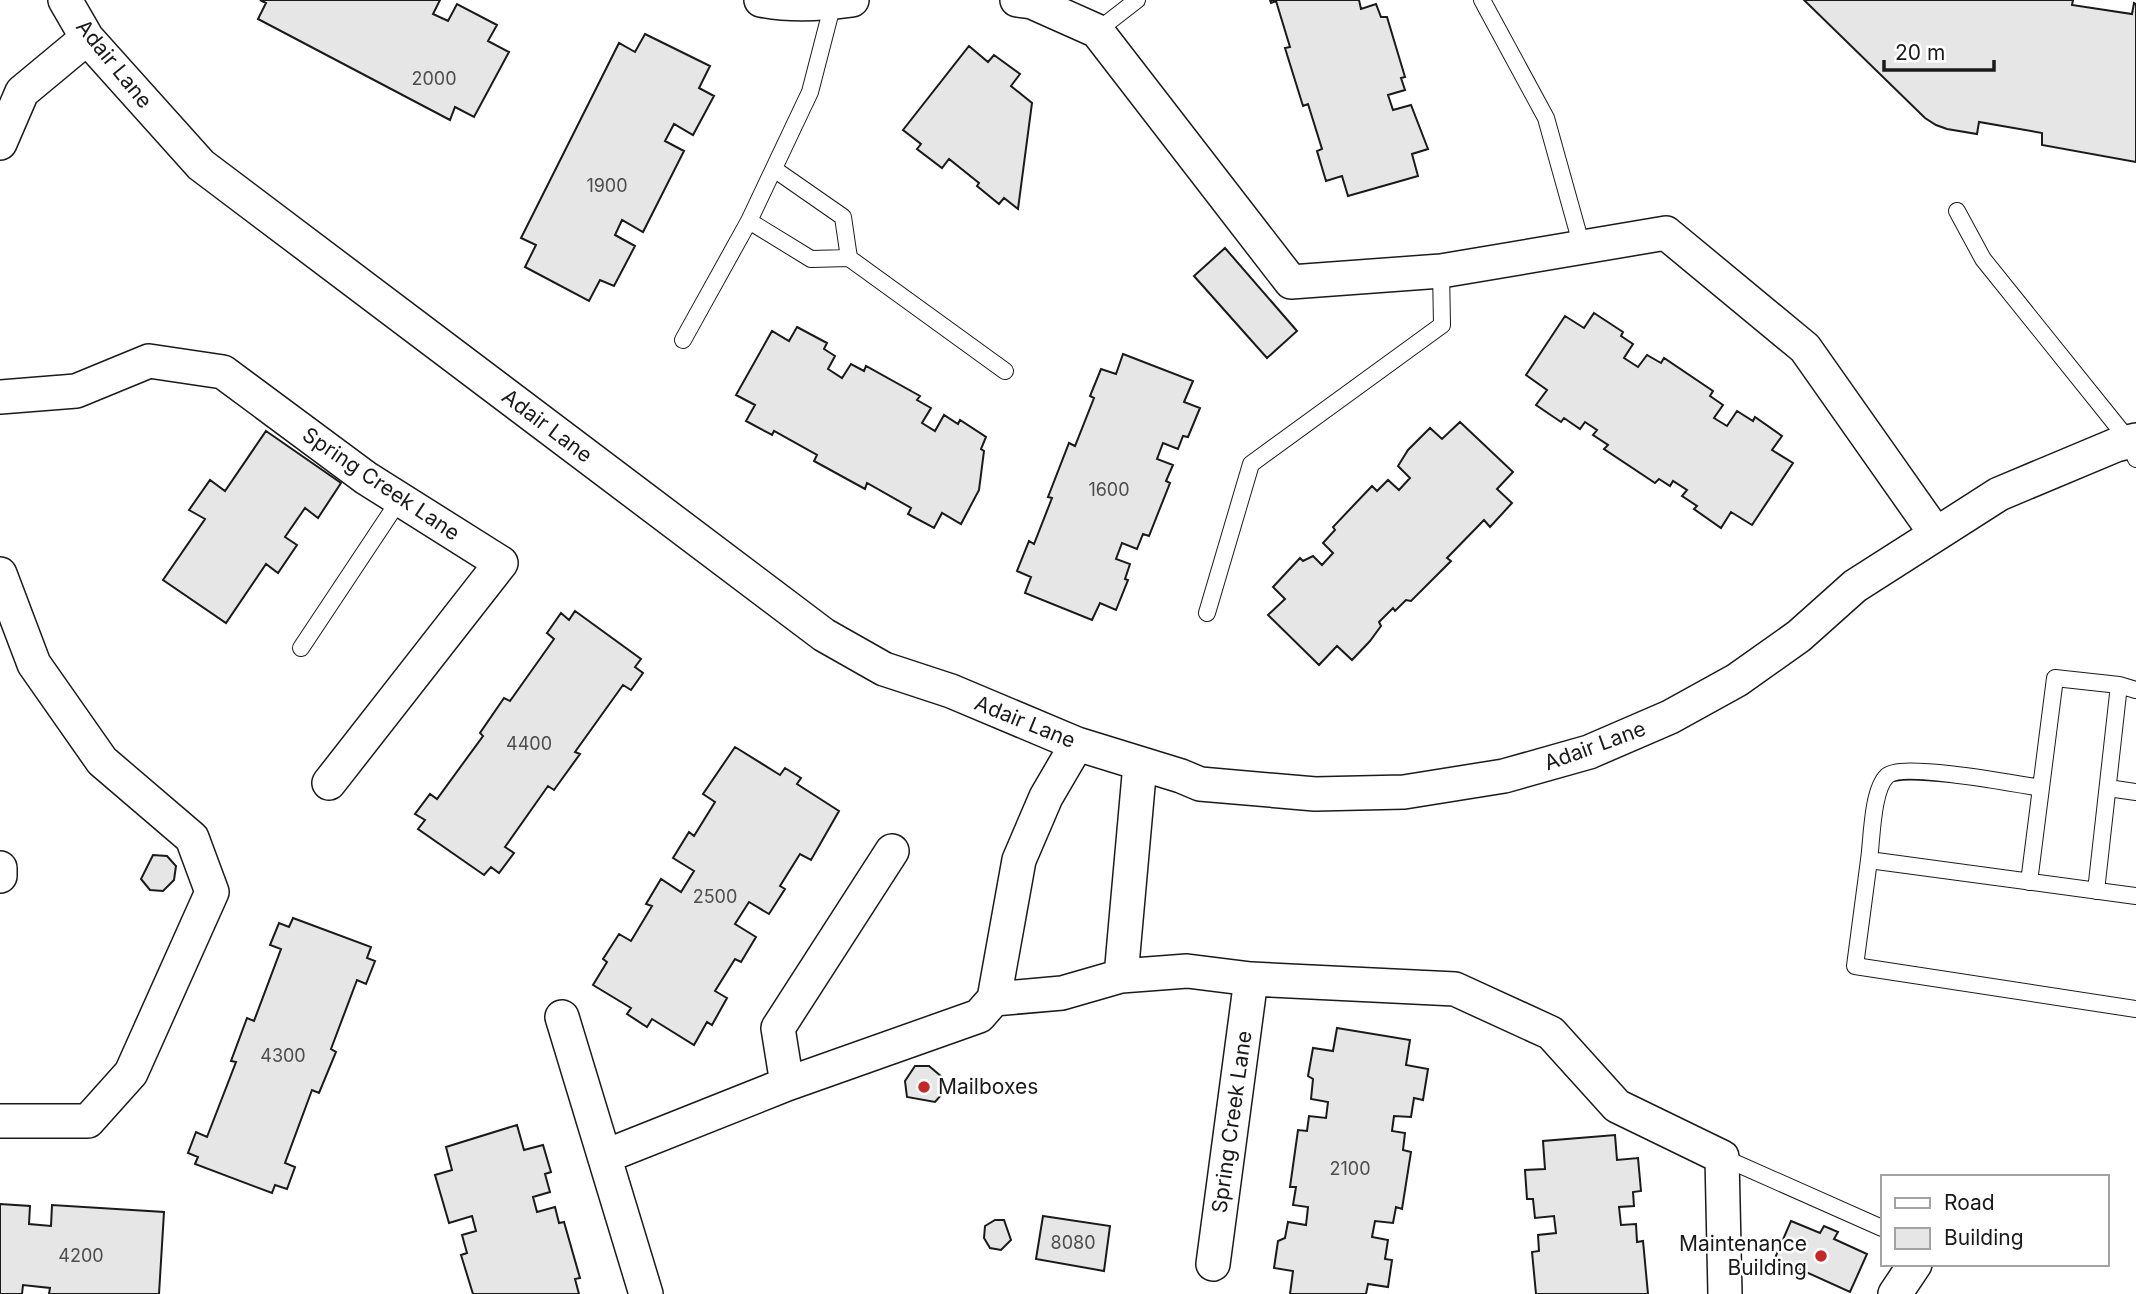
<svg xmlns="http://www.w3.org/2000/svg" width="2136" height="1294" font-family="Inter,sans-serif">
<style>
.building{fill:#e6e6e6;stroke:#1a1a1a;stroke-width:2}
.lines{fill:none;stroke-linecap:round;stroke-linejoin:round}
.service-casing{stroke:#1a1a1a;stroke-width:18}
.minor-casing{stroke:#1a1a1a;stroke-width:36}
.service{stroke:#fff;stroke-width:16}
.minor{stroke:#fff;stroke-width:33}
.poi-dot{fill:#c62828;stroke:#fff;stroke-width:2.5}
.labels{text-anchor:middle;stroke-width:5;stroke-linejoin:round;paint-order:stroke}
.number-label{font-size:18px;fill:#4d4d4d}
.street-label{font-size:21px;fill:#1a1a1a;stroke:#fff}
.poi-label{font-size:21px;fill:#1a1a1a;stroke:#fff;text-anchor:start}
</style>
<rect width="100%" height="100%" fill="#fff"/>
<path class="building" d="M 260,0 L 440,0 L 433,14 L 448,21 L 457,4 L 497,25 L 488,41 L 509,52 L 474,117 L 455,107 L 450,120 L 258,19 L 266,3 Z
M 1270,0 L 1359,0 L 1361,9 L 1376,4 L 1381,17 L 1387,17 L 1405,77 L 1401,78 L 1405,90 L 1388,95 L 1393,110 L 1411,105 L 1428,149 L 1412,154 L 1418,176 L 1348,196 L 1342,176 L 1326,181 L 1317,151 L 1322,149 L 1308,104 L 1303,106 L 1285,48 L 1290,47 L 1276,1 L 1271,3 Z
M 1804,0 L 2073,0 L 2072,5 L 2132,14 L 2134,3 L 2136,4 L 2136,162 L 2042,145 L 2042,133 L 1979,122 L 1977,134 L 1947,129 L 1936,125 L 1925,118 Z
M 645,34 L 710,66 L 699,88 L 714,96 L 693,135 L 674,124 L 665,141 L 684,151 L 643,232 L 622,220 L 615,235 L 635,246 L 614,286 L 600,280 L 589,301 L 525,267 L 536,245 L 521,238 L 619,43 L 635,52 Z
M 969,46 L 988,62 L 994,55 L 1020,74 L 1011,86 L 1032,103 L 1018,209 L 1004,198 L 999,204 L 977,186 L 979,183 L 949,159 L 942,168 L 917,149 L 921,144 L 903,130 Z
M 1225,248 L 1297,331 L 1267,358 L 1194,276 Z
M 1594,313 L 1623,332 L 1621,336 L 1633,344 L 1624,358 L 1638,367 L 1647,355 L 1661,363 L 1664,358 L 1713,391 L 1710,396 L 1723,405 L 1714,418 L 1727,426 L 1737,411 L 1753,421 L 1755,417 L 1782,436 L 1772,450 L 1793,463 L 1752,525 L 1731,512 L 1721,528 L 1694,509 L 1697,506 L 1682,496 L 1687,490 L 1673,481 L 1670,486 L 1659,479 L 1655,483 L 1604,449 L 1608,445 L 1593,435 L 1597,430 L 1585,422 L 1580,429 L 1564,418 L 1561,422 L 1536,405 L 1547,390 L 1526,375 L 1565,316 L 1584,328 Z
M 797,327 L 827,343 L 824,349 L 835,356 L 828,369 L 842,378 L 851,364 L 864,371 L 866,366 L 920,396 L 917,400 L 931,408 L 922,423 L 935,431 L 944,415 L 958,424 L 960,420 L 986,437 L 981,449 L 984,451 L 979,490 L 961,524 L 942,513 L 934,528 L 908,514 L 911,508 L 867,483 L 865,489 L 814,461 L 817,455 L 774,431 L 772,435 L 746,421 L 755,405 L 736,395 L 772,331 L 789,341 Z
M 1123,354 L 1193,381 L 1184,402 L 1200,408 L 1188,437 L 1183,436 L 1178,449 L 1163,443 L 1157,459 L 1173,465 L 1166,481 L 1170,483 L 1149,536 L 1143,534 L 1137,549 L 1122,543 L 1116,559 L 1130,564 L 1125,579 L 1128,580 L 1116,610 L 1100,603 L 1092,620 L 1025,593 L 1031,577 L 1017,571 L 1029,541 L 1034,544 L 1052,498 L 1048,497 L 1069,443 L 1075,446 L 1094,398 L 1090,396 L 1101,369 L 1116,374 Z
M 1460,422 L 1513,472 L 1497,489 L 1512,503 L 1490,527 L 1484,520 L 1447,558 L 1451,561 L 1411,601 L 1406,600 L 1395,611 L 1393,608 L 1379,622 L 1381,626 L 1370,641 L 1352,660 L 1337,646 L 1319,665 L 1268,615 L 1285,599 L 1273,587 L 1300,558 L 1303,561 L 1313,556 L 1322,565 L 1333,553 L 1323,543 L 1335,530 L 1333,527 L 1372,486 L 1377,491 L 1388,480 L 1399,490 L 1410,478 L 1398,466 L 1408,450 L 1430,428 L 1442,439 Z
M 266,431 L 341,483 L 318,518 L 305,508 L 285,537 L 297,545 L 278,573 L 266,564 L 226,623 L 163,580 L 205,519 L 189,510 L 210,480 L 225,491 Z
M 575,611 L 641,659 L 635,667 L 643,673 L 631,690 L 623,685 L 575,752 L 580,754 L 554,790 L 548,786 L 505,847 L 514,853 L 499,873 L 491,867 L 484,875 L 418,829 L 425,820 L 415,814 L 430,794 L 437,799 L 483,736 L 480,733 L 504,698 L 510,701 L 554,639 L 547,633 L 561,613 L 569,620 Z
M 735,747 L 780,775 L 785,768 L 801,778 L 797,784 L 839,811 L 811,860 L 800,854 L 780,886 L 785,889 L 769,914 L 749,902 L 735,924 L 756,937 L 741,962 L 735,959 L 715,991 L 727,998 L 712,1025 L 707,1022 L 694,1045 L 652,1019 L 647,1027 L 627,1014 L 631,1008 L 593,985 L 607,962 L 603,959 L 619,934 L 631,941 L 652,906 L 646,904 L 661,879 L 681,892 L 694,871 L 673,858 L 689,832 L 694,836 L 715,802 L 703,794 Z
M 153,855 L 167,856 L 176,866 L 174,880 L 163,891 L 150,890 L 141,879 Z
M 293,918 L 371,947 L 367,958 L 375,961 L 366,984 L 357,980 L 331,1049 L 336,1052 L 319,1093 L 312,1090 L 285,1163 L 295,1167 L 287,1189 L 275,1185 L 272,1193 L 195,1164 L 198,1157 L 188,1153 L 196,1132 L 207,1137 L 236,1062 L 231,1061 L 247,1018 L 254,1021 L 281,949 L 270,945 L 279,923 L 289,927 Z
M 1337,1028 L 1410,1040 L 1406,1065 L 1428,1069 L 1423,1100 L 1414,1098 L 1411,1117 L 1394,1116 L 1392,1131 L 1405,1133 L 1403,1150 L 1411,1152 L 1402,1209 L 1396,1207 L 1393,1223 L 1375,1221 L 1372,1237 L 1388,1240 L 1385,1259 L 1392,1260 L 1388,1287 L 1368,1284 L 1366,1294 L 1290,1294 L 1293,1271 L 1274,1268 L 1278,1241 L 1285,1238 L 1288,1222 L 1306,1225 L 1308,1207 L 1293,1205 L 1296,1187 L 1290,1187 L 1298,1130 L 1307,1131 L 1309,1116 L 1326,1118 L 1328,1102 L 1311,1099 L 1313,1079 L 1308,1076 L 1313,1048 L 1333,1051 Z
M 915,1066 L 929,1066 L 942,1077 L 943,1093 L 935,1102 L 907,1097 L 905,1081 Z
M 517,1125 L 524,1150 L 543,1145 L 551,1172 L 545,1174 L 550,1192 L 533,1197 L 537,1212 L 555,1207 L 559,1223 L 564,1222 L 580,1278 L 575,1279 L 579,1294 L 473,1294 L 461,1255 L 467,1253 L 462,1235 L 476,1231 L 472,1216 L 449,1223 L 435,1175 L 452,1170 L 446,1147 Z
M 1615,1135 L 1617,1160 L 1638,1158 L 1641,1191 L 1633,1192 L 1634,1206 L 1619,1207 L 1621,1225 L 1636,1224 L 1637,1242 L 1643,1241 L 1648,1294 L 1536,1294 L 1532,1252 L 1539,1251 L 1538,1235 L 1556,1233 L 1554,1216 L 1535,1218 L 1533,1199 L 1527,1199 L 1525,1170 L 1545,1169 L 1543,1141 Z
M 0,1204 L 30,1206 L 29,1224 L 51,1226 L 52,1205 L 164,1212 L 159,1294 L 49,1294 L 50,1288 L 23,1285 L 22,1294 L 0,1294 Z
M 1043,1216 L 1110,1226 L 1104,1271 L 1036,1259 Z
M 995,1220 L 1004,1220 L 1011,1240 L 1001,1250 L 990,1248 L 984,1238 L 985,1226 Z
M 1791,1221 L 1820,1233 L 1824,1226 L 1838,1232 L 1834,1239 L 1867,1254 L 1850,1292 L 1775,1258 Z"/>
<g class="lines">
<defs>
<path id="service" d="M 1482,0 L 1546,118 L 1582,247
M 833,3 L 810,92 L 749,221 L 811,259 L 849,258 L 1005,371
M 1097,31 L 1137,0
M 774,169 L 843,217 L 849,258
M 1957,211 L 1983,259 L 2130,442 L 2136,459
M 683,340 L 749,221
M 1207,613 L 1251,464 L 1442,325 L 1441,271
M 301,648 L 400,499
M 2108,788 L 2136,792
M 1869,860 C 1872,839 1872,790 1887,776 C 1901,762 2017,784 2041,788
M 2029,882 L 2055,678 L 2119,685
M 2096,891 L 2119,685 L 2136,690
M 2136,896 L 1869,860 L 1855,966 L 2136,1009
M 1722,1157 L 1882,1228"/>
<path id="minor" d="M 65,0 L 87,38 L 201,165 L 824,635 L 884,669 L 951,691 L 1077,744 L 1181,776 L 1200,784 L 1315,794 L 1404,792 L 1504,776 L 1589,752 L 1670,717 L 1737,680 L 1799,636 L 1855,586 L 1999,494 L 2116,445 L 2136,440
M 761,0 C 790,6 823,4 852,0
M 1017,0 L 1032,2 L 1097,31 L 1291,282 L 1441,271 L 1666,233 L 1805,348 L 1936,534
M 0,143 L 22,92 L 87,38
M 0,397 L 76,391 L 149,361 L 223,372 L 366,478 L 501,563 L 329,783
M 0,574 L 34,664 L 102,761 L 192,838 L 212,892 L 131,1073 L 88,1121 L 0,1121
M 0,868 L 0,876
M 1121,976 L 1140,764
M 994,999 L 1019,860 L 1046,797 L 1077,744
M 562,1017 L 646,1294
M 787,1084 L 778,1028 L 892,851
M 606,1156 L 787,1084 L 979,1016 L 994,999 L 1062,993 L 1121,976 L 1187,971 L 1251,979 L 1455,989 L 1551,1033 L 1617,1106 L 1722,1157 L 1725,1294
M 1213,1264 L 1251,979
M 1895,1294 L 1915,1264"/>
</defs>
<use href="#service" class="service-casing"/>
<use href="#minor" class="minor-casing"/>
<use href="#service" class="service"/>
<use href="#minor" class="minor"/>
</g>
<g class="poi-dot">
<circle cx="924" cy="1087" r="7"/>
<circle cx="1821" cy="1256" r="7"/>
</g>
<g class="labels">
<g class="number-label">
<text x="434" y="85">2000</text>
<text x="607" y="192">1900</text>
<text x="1109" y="496">1600</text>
<text x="529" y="750">4400</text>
<text x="715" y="903">2500</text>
<text x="283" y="1062">4300</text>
<text x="1350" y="1175">2100</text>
<text x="1073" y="1249">8080</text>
<text x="81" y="1262">4200</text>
</g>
<g class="street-label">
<text transform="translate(114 64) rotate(51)" y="7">Adair Lane</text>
<text transform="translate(547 426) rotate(37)" y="7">Adair Lane</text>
<text transform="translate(381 484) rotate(34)" y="7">Spring Creek Lane</text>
<text transform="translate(1025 722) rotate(22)" y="7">Adair Lane</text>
<text transform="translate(1595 746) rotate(-20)" y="7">Adair Lane</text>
<text transform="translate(1232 1122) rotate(-82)" y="7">Spring Creek Lane</text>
</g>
<g class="poi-label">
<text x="938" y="1094">Mailboxes</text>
<text x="1807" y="1251" text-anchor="end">Maintenance<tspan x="1807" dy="24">Building</tspan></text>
</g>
</g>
<rect x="1881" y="1175" width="228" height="91" fill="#ffffff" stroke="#a3a3a3" stroke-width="2"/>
<rect x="1895" y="1198" width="35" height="10" fill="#ffffff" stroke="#a3a3a3" stroke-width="2"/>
<text x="1944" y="1210" font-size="21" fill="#1a1a1a">Road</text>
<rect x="1895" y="1228" width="35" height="21" fill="#e6e6e6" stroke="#a3a3a3" stroke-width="2"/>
<text x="1944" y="1245" font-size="21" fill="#1a1a1a">Building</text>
<path d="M1884 60v10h110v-10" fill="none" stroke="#1a1a1a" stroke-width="3.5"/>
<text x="1895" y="60" font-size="21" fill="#1a1a1a" stroke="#ffffff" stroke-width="5" paint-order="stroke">20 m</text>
</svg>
